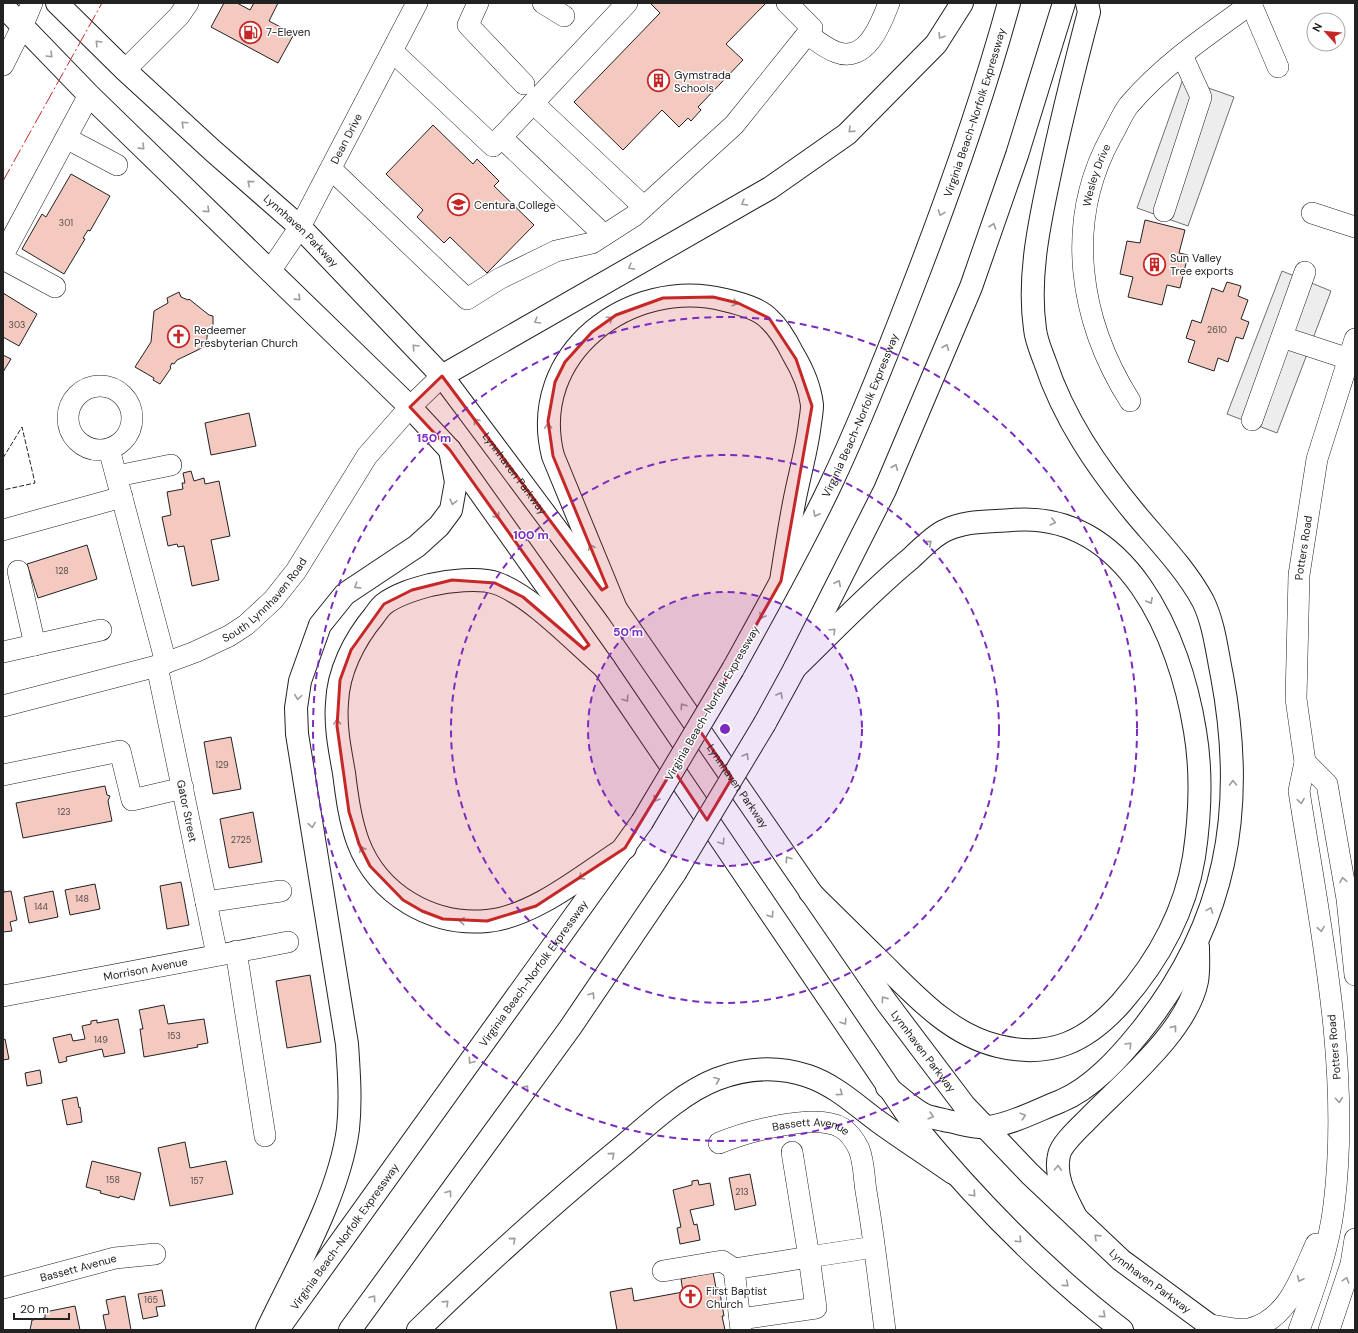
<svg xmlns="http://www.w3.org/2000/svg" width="1358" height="1333" font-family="'DM Sans',sans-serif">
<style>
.parking{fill:#ededed;stroke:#6f6f6f}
.building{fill:#f3c9c0;stroke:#222}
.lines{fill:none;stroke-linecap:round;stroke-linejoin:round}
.minor-casing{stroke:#222;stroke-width:22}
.major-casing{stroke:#222;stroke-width:24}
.highway-casing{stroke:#222;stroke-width:24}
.minor{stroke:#fff;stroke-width:21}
.major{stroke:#fff;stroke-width:22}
.highway{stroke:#fff;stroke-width:22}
.highway-bridge-casing{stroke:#222;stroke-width:24;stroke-linecap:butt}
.highway-bridge{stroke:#fff;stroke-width:22}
.fence{stroke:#222;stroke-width:1;stroke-dasharray:5 2;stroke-linecap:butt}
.power{stroke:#c62828;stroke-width:1;stroke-dasharray:14 3 2 3;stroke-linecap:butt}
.oneway{stroke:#9c9c9c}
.marked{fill:#c62828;fill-opacity:0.2;stroke:#c62828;stroke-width:3;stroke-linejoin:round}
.ring{fill:none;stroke:#7b2cbf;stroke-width:2;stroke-dasharray:7 5}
.labels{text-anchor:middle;stroke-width:3;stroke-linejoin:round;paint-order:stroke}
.number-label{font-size:9px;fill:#564c4a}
.poi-label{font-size:11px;fill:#222;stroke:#fff;text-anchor:start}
.street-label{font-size:11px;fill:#222;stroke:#fff}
.centre{fill:#7b2cbf;stroke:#fff;stroke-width:2}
.ring-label{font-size:12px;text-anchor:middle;font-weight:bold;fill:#7b2cbf;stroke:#fff;stroke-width:3;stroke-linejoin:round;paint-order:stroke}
</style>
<rect width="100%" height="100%" fill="#fff"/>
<path class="parking" d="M 1183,79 L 1234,97 L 1188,226 L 1137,208 Z
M 1282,271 L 1331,291 L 1277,433 L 1227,414 Z"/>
<path class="building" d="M 224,3 L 237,3 L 250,10 L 254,3 L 278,3 L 269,21 L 294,34 L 278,63 L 211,27 Z
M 650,3 L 766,3 L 726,44 L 743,60 L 698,107 L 701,110 L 691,121 L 688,118 L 679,127 L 662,110 L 623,150 L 574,102 L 660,13 Z
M 433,125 L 473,164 L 477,159 L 499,181 L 494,186 L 534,225 L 487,273 L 450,237 L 444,243 L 417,217 L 423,210 L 386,174 Z
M 71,174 L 110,196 L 90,231 L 88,230 L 83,238 L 85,239 L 64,274 L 22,249 L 42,214 L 46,217 Z
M 1145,220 L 1185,230 L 1179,253 L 1188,255 L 1180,288 L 1167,285 L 1162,305 L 1128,297 L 1133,277 L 1120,274 L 1127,241 L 1140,243 Z
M 1227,282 L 1241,286 L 1238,296 L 1248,300 L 1241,319 L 1249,322 L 1243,339 L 1236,337 L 1228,362 L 1218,358 L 1214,371 L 1188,362 L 1195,341 L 1186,338 L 1192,320 L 1201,323 L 1212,288 L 1223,292 Z
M 179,292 L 181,297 L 188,300 L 189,299 L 209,315 L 213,316 L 213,329 L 208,329 L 206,346 L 177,360 L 174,364 L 172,363 L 170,367 L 171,368 L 160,384 L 153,380 L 154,378 L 135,367 L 151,342 L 154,311 L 168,303 L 167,298 Z
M 3,293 L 37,314 L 19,346 L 3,337 Z
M 3,355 L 11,359 L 3,372 Z
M 249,413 L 256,446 L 211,455 L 205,423 Z
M 191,471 L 194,481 L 204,478 L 205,484 L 219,481 L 230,536 L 211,540 L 219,580 L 192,586 L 184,546 L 178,547 L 177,544 L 168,546 L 162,517 L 171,515 L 167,492 L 183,489 L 182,483 L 185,483 L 183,473 Z
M 87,545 L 97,579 L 38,598 L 27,564 Z
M 231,737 L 241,789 L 213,794 L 204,742 Z
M 105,786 L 107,795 L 110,796 L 108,801 L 112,821 L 23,838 L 16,803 Z
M 253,812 L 262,862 L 229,868 L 220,819 Z
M 181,882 L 189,925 L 167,929 L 160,886 Z
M 95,884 L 100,909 L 70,915 L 65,890 Z
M 3,886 L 4,892 L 11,891 L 17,920 L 10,922 L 12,931 L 3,932 Z
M 53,891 L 58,917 L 29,923 L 24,897 Z
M 310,975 L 321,1042 L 287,1048 L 276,981 Z
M 164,1005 L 168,1024 L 204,1019 L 208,1043 L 197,1045 L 198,1047 L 144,1057 L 140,1029 L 143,1029 L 139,1010 Z
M 118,1019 L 125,1053 L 104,1057 L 102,1049 L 66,1057 L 67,1061 L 59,1063 L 53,1038 L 71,1034 L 73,1041 L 85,1039 L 82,1026 L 91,1024 L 91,1021 L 97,1020 L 97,1023 Z
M 5,1039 L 9,1059 L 3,1060 L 3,1040 Z
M 40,1070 L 42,1083 L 27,1086 L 25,1073 Z
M 77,1097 L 79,1108 L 80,1107 L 82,1122 L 67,1125 L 62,1100 Z
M 185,1142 L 190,1168 L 226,1161 L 233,1194 L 170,1206 L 158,1148 Z
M 92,1161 L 141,1173 L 134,1200 L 120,1196 L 119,1198 L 100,1193 L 101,1191 L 86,1187 Z
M 750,1174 L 756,1205 L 735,1210 L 729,1178 Z
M 698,1180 L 699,1185 L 710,1183 L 714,1205 L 690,1210 L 694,1225 L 697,1224 L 700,1240 L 680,1244 L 677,1228 L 681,1227 L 673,1190 L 692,1185 L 692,1181 Z
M 713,1272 L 716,1288 L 719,1288 L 724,1316 L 722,1316 L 725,1330 L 617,1330 L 610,1292 L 632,1288 L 634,1301 L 683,1292 L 681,1279 Z
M 162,1290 L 165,1306 L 156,1307 L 158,1316 L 143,1319 L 138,1294 Z
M 125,1296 L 131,1330 L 106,1330 L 103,1315 L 109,1314 L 106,1300 Z
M 75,1306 L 80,1330 L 30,1330 L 32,1320 L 45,1318 L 45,1312 Z"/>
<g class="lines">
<defs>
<g id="minor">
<path d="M 478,3 L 468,25 L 524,84"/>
<path d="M 543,3 L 564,16"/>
<path d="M 1251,4 L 1278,67"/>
<path d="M 807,34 C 816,40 825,48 836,52 C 866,64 881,24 889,3"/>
<path d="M 392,51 L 493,146 L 627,3"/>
<path d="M 3,65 L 22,27 L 32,3"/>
<path d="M 125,70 L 179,16 L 188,3"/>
<path d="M 533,103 L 644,207"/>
<path d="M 501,137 L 604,235"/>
<path d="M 66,138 L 117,165"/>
<path d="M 331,169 L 467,299 L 499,279 L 556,251 L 592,243 L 634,216 L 734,125 L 812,28 L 787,3"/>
<path d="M 1164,211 L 1201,97 L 1182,55"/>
<path d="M 1312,213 L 1355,227"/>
<path d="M 3,255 L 89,95"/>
<path d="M 3,259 L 55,287"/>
<path id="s1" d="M 270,271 L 300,227 L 417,3"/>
<path d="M 1282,337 L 1349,359"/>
<circle cx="100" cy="418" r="32"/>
<path id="s2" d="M 1130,401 C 1079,320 1064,223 1111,137 C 1117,127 1122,114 1129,105 C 1164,64 1209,34 1252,3"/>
<path d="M 1252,420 L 1305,272"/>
<path d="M 109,449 L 166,663"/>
<path d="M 117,476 L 171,465"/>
<path d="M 3,530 L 122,497"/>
<path d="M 18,571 L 35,645"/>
<path d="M 3,652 L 101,630"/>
<path id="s3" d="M 157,666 L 217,955"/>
<path id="s4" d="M 3,706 L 157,666 L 195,652 L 229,636 L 246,625 L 273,600 L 296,571 L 367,456 L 410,407 L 442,376"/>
<path d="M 1305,762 L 1327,784 L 1347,899 L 1355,975"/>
<path d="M 3,775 L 120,751 L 132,800 L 183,788"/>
<path d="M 206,902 L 281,891"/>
<path d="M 236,951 L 265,1136"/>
<path id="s5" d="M 3,996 L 288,942"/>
<path id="s6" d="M 719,1143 C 746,1132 816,1112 842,1128 C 850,1133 855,1141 859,1149 C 864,1162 864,1178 866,1191 C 874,1237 879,1284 885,1330"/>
<path d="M 792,1152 L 809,1257 L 874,1247"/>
<path d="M 734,1269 L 741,1330"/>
<path d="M 663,1271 L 722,1261 L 734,1269 L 809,1257 L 816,1308 L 740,1319"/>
<path id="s7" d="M 3,1288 L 115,1258 L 155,1254"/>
<path d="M 1209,1325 C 1221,1326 1237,1331 1249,1329 C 1288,1320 1301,1277 1316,1244"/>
<path id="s8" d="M 1299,1330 C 1314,1290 1329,1248 1334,1205 C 1351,1068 1320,926 1299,791 L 1305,762 L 1296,699 L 1299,575 L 1317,459 L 1355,339"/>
<path d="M 1329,1330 L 1351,1264 L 1355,1239"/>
</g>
<g id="major">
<path id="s9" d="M 57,3 L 125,70 L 212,150 L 300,227 L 442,376 L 616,609 L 887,1003 L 964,1105 L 1030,1174 L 1121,1260 L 1216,1330"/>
<path d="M 3,6 L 89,95 L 410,407 L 450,450 L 604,667 L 915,1126 C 977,1201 1045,1271 1122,1330"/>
</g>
<g id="highway">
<path d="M 442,376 L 770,188 L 847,134 L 936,44 L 962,3"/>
<path d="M 616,609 L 553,456 C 527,354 630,276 725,300 C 738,303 759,308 769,319 C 779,328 787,342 793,354 C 802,369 810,387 812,405 C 812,411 811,417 810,423 C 807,450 799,476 794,503 C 789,529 785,555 781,581"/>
<path d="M 604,667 C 575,642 531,595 496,583 C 479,577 448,581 430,585 C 415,589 397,594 384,604 C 380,607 377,612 374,616 C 354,640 338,672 337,703 C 335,727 340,750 344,773 C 347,797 350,820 358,842 C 378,895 432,926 487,921 C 534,917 586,873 625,848"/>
<path d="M 795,668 C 833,631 869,593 910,559 C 920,550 932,537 944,531 C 966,520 988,522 1012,520 C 1127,510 1180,637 1195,731 C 1202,772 1200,817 1194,857 C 1185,912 1157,962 1121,1003 C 1087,1041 1051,1059 998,1046 C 948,1034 913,993 877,958 C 855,936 832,914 810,892"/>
<path id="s10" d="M 733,669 C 766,609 800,549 830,486 C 860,423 886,357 911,292 C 948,197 982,101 1009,3"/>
<path d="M 765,723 L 795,668 L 885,490 L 971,287 L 1017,155 L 1064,3"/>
<path d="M 887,1087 C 899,1096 913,1110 927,1116 C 933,1118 941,1119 948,1121 C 960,1123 976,1129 989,1127 C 1014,1123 1038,1110 1061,1101 C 1092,1088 1119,1058 1140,1032 C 1227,924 1247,810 1222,676 C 1217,652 1214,623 1203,601 C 1185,568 1158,541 1134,512 C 1097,467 1064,419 1045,362 C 1041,351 1036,340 1035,329 C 1028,280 1038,230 1048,183 C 1060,125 1074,69 1089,12 L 1087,3"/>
<path d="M 1076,1217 C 1066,1197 1054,1178 1059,1155 C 1061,1144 1081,1126 1089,1118 C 1124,1082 1187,1031 1197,981 C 1199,970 1198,958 1198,947"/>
<path id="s11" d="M 281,1325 L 642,822"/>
<path d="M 267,1330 C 296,1269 339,1196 348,1129 C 351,1101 349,1073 347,1044 L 297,734 L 296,708 L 300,681 L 320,625 L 345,594 L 417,546 L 439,526 L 451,510 L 456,482 L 450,450"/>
<path d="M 350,1330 L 570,1028 L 675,873"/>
<path d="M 418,1330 C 484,1266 552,1204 623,1146 C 650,1123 683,1092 717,1079 C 746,1068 778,1066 808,1076 C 835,1085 857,1106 879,1122 C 904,1140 929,1156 953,1173"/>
</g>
</defs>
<use href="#minor" class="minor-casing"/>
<use href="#major" class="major-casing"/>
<use href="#highway" class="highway-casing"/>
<use href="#minor" class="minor"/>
<use href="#major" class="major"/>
<use href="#highway" class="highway"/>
<defs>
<path id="highway-bridge" d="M 642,822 L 733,669
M 675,873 L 765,723"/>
</defs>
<use href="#highway-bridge" class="highway-bridge-casing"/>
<use href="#highway-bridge" class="highway-bridge"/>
<path class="fence" d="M 3,458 L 22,427 L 35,483 L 3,490"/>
<path class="power" d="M 3,181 L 102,3"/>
</g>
<defs><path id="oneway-chevron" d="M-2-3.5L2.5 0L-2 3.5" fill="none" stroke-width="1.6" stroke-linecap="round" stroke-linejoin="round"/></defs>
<g class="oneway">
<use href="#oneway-chevron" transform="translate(941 36) rotate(122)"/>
<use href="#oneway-chevron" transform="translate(98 43) rotate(-135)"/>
<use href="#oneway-chevron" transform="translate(50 55) rotate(45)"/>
<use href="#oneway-chevron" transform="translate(184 124) rotate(-137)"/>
<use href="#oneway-chevron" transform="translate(851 130) rotate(136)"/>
<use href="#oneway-chevron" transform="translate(142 147) rotate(44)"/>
<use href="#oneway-chevron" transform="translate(250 183) rotate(-139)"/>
<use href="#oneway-chevron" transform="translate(744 203) rotate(150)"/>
<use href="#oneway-chevron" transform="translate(207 210) rotate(44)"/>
<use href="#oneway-chevron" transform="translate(941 213) rotate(110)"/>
<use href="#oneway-chevron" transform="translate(993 226) rotate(-71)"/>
<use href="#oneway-chevron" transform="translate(631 267) rotate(150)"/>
<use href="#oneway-chevron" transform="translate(298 298) rotate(44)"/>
<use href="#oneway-chevron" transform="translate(735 303) rotate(17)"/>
<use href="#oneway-chevron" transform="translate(610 319) rotate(-35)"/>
<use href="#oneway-chevron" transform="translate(537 321) rotate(150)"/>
<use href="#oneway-chevron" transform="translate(415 347) rotate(-133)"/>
<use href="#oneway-chevron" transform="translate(946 347) rotate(-67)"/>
<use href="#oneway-chevron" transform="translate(476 421) rotate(-127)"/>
<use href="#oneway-chevron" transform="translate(548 426) rotate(-93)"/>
<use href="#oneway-chevron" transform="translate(895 467) rotate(-67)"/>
<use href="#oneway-chevron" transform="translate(453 502) rotate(104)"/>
<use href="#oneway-chevron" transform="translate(816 514) rotate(117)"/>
<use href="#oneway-chevron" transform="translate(497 516) rotate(55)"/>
<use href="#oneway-chevron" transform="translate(1053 522) rotate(13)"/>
<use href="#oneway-chevron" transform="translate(929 543) rotate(-40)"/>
<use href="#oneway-chevron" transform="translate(591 547) rotate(-113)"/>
<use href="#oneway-chevron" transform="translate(838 583) rotate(-63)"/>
<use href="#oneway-chevron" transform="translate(357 586) rotate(147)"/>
<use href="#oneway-chevron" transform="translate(1150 601) rotate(61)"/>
<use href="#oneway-chevron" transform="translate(762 616) rotate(119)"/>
<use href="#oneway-chevron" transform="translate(833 631) rotate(-45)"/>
<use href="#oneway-chevron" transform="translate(780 695) rotate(-61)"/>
<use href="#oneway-chevron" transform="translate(298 697) rotate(98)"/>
<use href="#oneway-chevron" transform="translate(626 699) rotate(56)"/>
<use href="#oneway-chevron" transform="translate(683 706) rotate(-124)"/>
<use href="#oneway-chevron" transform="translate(337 722) rotate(-92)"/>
<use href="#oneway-chevron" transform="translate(746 756) rotate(-59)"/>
<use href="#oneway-chevron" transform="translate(1233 783) rotate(-91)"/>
<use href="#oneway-chevron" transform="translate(656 799) rotate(121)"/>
<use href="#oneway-chevron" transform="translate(1301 801) rotate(81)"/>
<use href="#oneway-chevron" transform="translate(312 825) rotate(81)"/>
<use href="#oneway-chevron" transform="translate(722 842) rotate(56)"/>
<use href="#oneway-chevron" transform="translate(362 849) rotate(-117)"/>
<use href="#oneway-chevron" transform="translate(788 859) rotate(-124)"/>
<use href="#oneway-chevron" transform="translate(581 877) rotate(147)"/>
<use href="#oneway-chevron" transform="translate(1343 880) rotate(-100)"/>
<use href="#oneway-chevron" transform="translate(1210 910) rotate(-69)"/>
<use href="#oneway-chevron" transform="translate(771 915) rotate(56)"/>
<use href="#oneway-chevron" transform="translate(462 921) rotate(-177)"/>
<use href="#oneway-chevron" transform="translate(1321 929) rotate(81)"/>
<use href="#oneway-chevron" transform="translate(592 995) rotate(-56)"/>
<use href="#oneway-chevron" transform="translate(884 999) rotate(-125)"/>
<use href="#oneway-chevron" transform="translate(844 1022) rotate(56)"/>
<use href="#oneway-chevron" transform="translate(1174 1028) rotate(-52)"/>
<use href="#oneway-chevron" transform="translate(1129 1045) rotate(-47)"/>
<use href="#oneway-chevron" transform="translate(471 1061) rotate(126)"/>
<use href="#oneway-chevron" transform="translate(717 1080) rotate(-22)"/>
<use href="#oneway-chevron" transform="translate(526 1088) rotate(-54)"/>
<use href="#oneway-chevron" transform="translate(840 1093) rotate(37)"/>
<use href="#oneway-chevron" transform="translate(1339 1100) rotate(85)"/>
<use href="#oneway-chevron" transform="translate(931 1116) rotate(16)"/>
<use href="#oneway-chevron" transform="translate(1023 1116) rotate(-18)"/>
<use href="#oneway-chevron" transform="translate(612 1155) rotate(-40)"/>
<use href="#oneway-chevron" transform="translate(1058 1168) rotate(-87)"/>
<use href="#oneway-chevron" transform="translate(449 1193) rotate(-54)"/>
<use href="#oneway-chevron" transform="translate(973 1194) rotate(47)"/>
<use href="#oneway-chevron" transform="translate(1097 1237) rotate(-136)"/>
<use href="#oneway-chevron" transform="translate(513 1240) rotate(-41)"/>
<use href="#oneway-chevron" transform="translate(1019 1240) rotate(44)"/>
<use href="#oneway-chevron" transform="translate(1300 1279) rotate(115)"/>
<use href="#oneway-chevron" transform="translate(1346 1280) rotate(-72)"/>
<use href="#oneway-chevron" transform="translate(1066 1284) rotate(40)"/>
<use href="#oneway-chevron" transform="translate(373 1298) rotate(-54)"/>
<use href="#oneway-chevron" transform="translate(446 1303) rotate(-44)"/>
<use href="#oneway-chevron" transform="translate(1103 1315) rotate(40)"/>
</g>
<path class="marked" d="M 713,297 L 738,303 L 769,318 L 796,359 L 812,406 L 781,581 L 698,728 L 732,778 L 707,820 L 673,769 L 625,848 L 536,906 L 487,921 L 443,919 L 422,911 L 403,900 L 370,866 L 359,844 L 349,812 L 337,726 L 340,680 L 351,650 L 384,604 L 412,590 L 452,580 L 495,583 L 523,597 L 584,649 L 589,645 L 450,450 L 410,407 L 442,376 L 602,590 L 607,587 L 553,456 L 548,421 L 555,382 L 565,362 L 592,332 L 616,315 L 663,298 Z"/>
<circle cx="725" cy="729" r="137" fill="#7b2cbf" fill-opacity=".12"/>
<g class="ring">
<circle cx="725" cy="729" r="137"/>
<circle cx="725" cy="729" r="274"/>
<circle cx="725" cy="729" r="412"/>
</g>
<defs>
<symbol id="fuel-ring" viewBox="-11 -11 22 22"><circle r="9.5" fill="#fff" stroke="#c62828" stroke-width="1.5"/><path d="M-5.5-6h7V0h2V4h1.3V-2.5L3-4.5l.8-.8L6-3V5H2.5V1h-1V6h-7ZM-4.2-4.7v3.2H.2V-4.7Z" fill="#c62828"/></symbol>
<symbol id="building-ring" viewBox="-11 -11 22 22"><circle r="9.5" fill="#fff" stroke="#c62828" stroke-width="1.5"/><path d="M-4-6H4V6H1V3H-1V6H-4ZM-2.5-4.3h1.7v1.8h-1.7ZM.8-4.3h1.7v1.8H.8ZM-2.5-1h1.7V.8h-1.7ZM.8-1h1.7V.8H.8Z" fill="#c62828"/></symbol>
<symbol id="university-ring" viewBox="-11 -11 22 22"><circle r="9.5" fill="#fff" stroke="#c62828" stroke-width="1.5"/><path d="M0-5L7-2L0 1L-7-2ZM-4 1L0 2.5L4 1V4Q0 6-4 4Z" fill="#c62828"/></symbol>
<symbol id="church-ring" viewBox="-11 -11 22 22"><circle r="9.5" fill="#fff" stroke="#c62828" stroke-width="1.5"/><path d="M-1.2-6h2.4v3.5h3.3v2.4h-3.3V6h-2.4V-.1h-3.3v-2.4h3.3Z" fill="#c62828"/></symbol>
</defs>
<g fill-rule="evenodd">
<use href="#fuel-ring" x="238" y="20" width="25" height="25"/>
<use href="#building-ring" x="646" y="68" width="25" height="25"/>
<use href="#university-ring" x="446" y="192" width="25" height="25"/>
<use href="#building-ring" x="1142" y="252" width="25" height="25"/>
<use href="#church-ring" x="166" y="324" width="25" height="25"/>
<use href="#church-ring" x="678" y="1284" width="25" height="25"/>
</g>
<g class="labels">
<g class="number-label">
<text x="66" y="226">301</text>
<text x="17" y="328">303</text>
<text x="1217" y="333">2610</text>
<text x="62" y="574">128</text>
<text x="222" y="768">129</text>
<text x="64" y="815">123</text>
<text x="241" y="843">2725</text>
<text x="82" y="902">148</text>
<text x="41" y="910">144</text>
<text x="174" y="1039">153</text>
<text x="101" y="1043">149</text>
<text x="113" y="1183">158</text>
<text x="197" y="1184">157</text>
<text x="742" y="1195">213</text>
<text x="151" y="1303">165</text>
</g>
<g class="poi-label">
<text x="266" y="36">7-Eleven</text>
<text x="674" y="79">Gymstrada<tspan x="674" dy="13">Schools</tspan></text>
<text x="474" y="209">Centura College</text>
<text x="1170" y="262">Sun Valley<tspan x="1170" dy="13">Tree exports</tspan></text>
<text x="194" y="334">Redeemer<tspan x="194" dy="13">Presbyterian Church</tspan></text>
<text x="706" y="1295">First Baptist<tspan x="706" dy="13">Church</tspan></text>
</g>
<g class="street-label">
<text dy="4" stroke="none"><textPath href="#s10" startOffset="608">Virginia Beach-Norfolk Expressway</textPath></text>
<text dy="4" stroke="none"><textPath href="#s1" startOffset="153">Dean Drive</textPath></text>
<text dy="4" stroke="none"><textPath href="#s2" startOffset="237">Wesley Drive</textPath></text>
<text dy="4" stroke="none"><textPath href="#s9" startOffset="334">Lynnhaven Parkway</textPath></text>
<text dy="4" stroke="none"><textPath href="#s10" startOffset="284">Virginia Beach-Norfolk Expressway</textPath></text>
<text dy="4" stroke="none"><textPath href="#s9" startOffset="658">Lynnhaven Parkway</textPath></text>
<text dy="4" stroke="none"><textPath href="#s8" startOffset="792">Potters Road</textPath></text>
<text dy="4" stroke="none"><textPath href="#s4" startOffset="288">South Lynnhaven Road</textPath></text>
<text transform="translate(712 703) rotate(-60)" y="4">Virginia Beach-Norfolk Expressway</text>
<text dy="4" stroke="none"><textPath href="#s9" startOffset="1042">Lynnhaven Parkway</textPath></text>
<text dy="4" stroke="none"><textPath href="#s3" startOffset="148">Gator Street</textPath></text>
<text dy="4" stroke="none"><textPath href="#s5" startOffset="145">Morrison Avenue</textPath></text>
<text dy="4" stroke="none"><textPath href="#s11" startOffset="433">Virginia Beach-Norfolk Expressway</textPath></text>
<text transform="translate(1334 1047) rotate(-95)" y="4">Potters Road</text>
<text dy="4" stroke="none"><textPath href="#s9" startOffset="1366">Lynnhaven Parkway</textPath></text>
<text dy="4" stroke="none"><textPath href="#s6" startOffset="95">Bassett Avenue</textPath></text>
<text dy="4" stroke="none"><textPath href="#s11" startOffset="109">Virginia Beach-Norfolk Expressway</textPath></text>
<text dy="4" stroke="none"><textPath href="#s7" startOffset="78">Bassett Avenue</textPath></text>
<text dy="4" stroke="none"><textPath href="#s9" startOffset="1690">Lynnhaven Parkway</textPath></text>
</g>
</g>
<circle cx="725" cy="729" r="6" class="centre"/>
<g class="ring-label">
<text x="434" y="442">150 m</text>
<text x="531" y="539">100 m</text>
<text x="628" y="636">50 m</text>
</g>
<rect width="1358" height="1333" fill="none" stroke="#222222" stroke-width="8"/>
<g transform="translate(1326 32) rotate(297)"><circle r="19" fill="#ffffff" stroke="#a7a7a7"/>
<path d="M0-3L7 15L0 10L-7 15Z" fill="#c62828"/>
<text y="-6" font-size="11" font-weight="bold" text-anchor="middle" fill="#222222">N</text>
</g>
<path d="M14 1313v6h55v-6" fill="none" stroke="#222222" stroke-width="2"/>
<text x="20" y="1313" font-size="12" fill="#222222" stroke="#ffffff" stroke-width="3" paint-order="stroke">20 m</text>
</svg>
